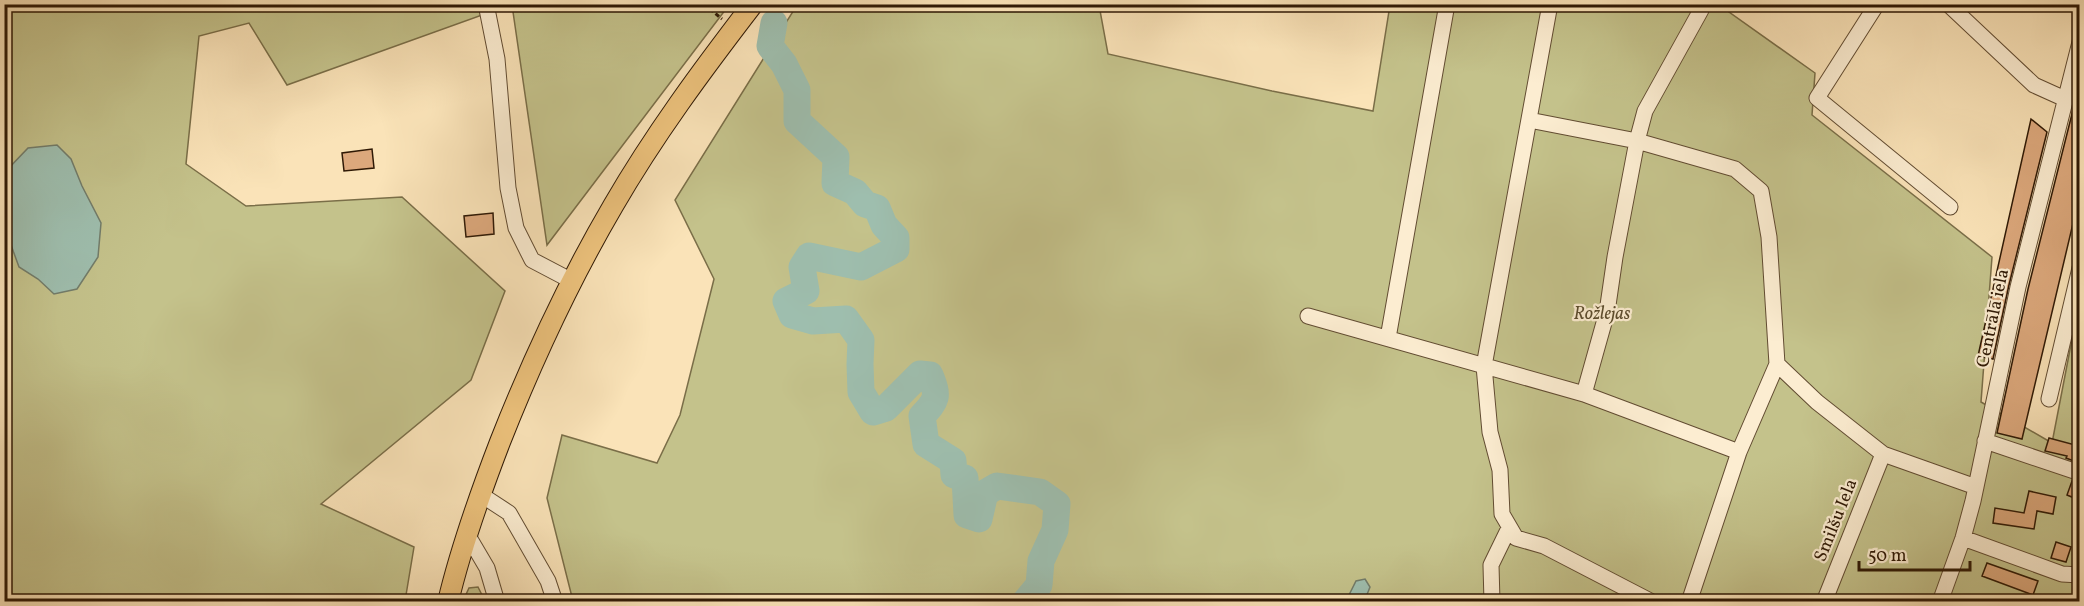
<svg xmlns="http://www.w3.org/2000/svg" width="2084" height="606" font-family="Vollkorn,serif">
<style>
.green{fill:#c4c28b;stroke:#7a6e48;stroke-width:1.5}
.water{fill:#9ebeae;stroke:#727c6a;stroke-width:1.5}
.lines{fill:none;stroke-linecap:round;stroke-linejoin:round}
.river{stroke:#9ebeae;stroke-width:27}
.building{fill:#dca87c;stroke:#2f1905;stroke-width:1.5}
.minor-casing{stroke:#624c32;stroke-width:17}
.major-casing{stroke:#2f1905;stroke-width:22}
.path{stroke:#2f1905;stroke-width:3;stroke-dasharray:4.5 3;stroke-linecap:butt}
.minor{stroke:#fcedd1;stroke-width:15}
.major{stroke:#edc27c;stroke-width:20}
.labels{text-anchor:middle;stroke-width:4.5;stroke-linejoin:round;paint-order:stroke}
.park-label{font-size:18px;font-style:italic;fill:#5c4c2d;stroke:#fcedd1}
.street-label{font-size:18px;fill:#2f1905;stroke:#fcedd1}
</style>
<rect width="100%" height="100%" fill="#fae3b8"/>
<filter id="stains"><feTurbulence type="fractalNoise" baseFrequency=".00333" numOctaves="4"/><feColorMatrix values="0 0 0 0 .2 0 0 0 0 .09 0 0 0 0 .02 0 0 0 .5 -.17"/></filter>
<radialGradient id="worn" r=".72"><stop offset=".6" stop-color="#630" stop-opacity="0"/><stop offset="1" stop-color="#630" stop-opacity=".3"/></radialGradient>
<path class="green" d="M 4,5 L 510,5 L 287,85 L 249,23 L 199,36 L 186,164 L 246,206 L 402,197 L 505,291 L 471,380 L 321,504 L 414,547 L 405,601 L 5,601 Z
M 512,5 L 729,5 L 547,245 Z
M 797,5 L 1099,5 L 1108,54 L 1272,91 L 1373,111 L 1390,5 L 1719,5 L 1815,73 L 1812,115 L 1992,257 L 1981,402 L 2052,443 L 2079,303 L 2079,601 L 573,601 L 547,498 L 562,435 L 657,463 L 680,415 L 714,279 L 675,200 Z
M 478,587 L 485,601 L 463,601 L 469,588 Z"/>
<path class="water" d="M 57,145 L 71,159 L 82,186 L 101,223 L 98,257 L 77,289 L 54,294 L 38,279 L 19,267 L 7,234 L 5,221 L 4,184 L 8,169 L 28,148 Z
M 1365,579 L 1370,587 L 1366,597 L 1356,601 L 1346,601 L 1356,581 Z"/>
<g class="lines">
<path class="river" d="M 774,23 L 770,46 L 784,64 L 797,90 L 797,121 L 836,157 L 835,183 L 855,192 L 865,204 L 877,208 L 884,225 L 896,238 L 896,249 L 861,267 L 809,256 L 802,267 L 806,291 L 786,301 L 792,315 L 813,321 L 846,319 L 861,340 L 860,364 L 861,392 L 873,412 L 886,408 L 920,374 L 930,375 C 939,397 937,400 922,416 L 926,444 L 953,461 L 954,475 L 965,478 L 967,515 L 979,519 L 985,493 L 997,486 L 1040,492 L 1057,504 L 1055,530 L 1041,561 L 1039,585 L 1025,602"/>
</g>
<path class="building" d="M 2077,94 L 2079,94 L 2079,198 L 2022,439 L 1997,433 L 2028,289 Z
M 2031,119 L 2047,132 L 2009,285 L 1993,359 L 1978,356 Z
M 372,149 L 374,168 L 344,171 L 342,153 Z
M 493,213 L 494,234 L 466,237 L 464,216 Z
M 2049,438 L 2079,446 L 2079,463 L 2066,458 L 2067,456 L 2045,451 Z
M 2072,481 L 2079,482 L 2079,500 L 2067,495 Z
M 2029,491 L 2056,497 L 2053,514 L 2037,511 L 2034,529 L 1993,523 L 1995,508 L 2024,513 Z
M 2056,542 L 2071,547 L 2066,562 L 2051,558 Z
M 1987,563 L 2038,581 L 2033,595 L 1982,576 Z"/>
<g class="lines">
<defs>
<path id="minor" d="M 486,4 L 497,59 L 508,188 L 516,228 L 532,260 L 572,281
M 1550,4 L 1484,366 L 1490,432 L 1500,470 L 1502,514 L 1516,538 L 1544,546 L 1652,602
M 1877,4 L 1817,98 L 1950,207
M 1948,4 L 2034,85 L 2065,99
M 1529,120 L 1637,141 L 1735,169 L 1761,191 L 1769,237 L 1777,364 L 1817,402 L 1883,454 L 1976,487
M 1308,316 L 1584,394 L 1739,452
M 1388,338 L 1447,4
M 1584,394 L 1607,312 L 1615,257 L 1637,141 L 1645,111 L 1701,10 L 1694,4
M 2049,399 L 2080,268
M 1985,441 L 2080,473
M 480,494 L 509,513 L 548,581 L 555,602
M 467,534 L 487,568 L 497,602
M 1963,538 L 2062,574 L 2080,575
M 1492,602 L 1491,565 L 1509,528
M 1689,602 L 1739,452 L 1777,364
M 1824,602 L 1883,454
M 1940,602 L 1963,538 L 1973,501 L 2018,287 L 2080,42"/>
<path id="major" d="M 448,602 C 461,547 480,494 500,442 C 532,361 569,281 613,206 C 654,135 703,69 753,4"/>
</defs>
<use href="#minor" class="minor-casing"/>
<use href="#major" class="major-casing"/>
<path class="path" d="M 704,4 L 722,19"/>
<use href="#minor" class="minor"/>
<use href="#major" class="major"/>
</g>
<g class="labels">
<g class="park-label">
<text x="1602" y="319">Rožlejas</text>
</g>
<g class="street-label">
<text transform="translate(1992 318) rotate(-78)" y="6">Centrālā iela</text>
<text transform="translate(1835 520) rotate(-68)" y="6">Smilšu Iela</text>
</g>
</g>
<rect width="2084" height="606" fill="none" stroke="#fae3b8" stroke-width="24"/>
<rect x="6" y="6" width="2072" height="594" fill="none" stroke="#2f1905" stroke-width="3"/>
<rect x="12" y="12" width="2060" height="582" fill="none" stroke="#2f1905" stroke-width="1.5"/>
<path d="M1859 561v9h111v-9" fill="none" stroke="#2f1905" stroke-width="3"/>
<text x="1868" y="561" font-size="18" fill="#2f1905" stroke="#fcedd1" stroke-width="4.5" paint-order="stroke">50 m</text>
<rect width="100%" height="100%" filter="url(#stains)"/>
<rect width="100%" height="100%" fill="url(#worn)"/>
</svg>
